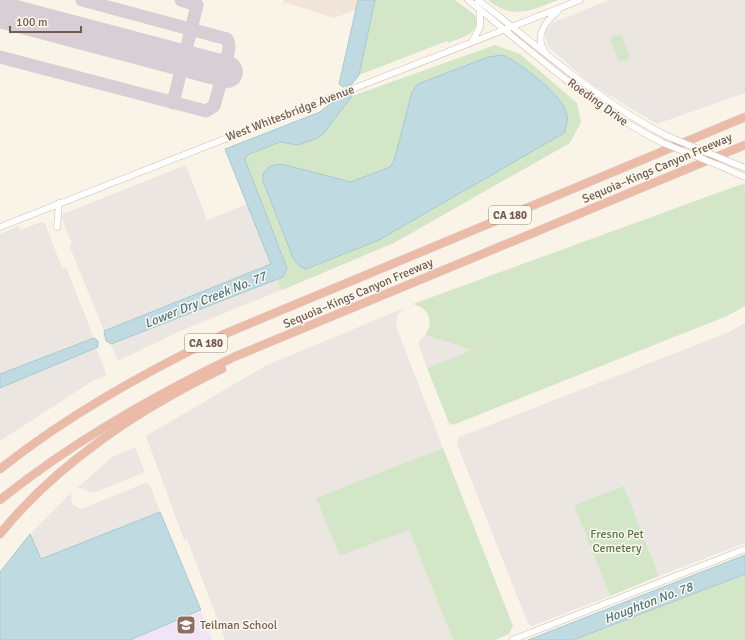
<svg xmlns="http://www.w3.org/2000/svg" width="745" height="640" font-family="Signika,sans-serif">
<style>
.residential{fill:#f1e6d8}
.industrial{fill:#ebe6e1}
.education{fill:#f0e5f6}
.green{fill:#d3e6c8}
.water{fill:#bfdbe1;stroke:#a7c9d2}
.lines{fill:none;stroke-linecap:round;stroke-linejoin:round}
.taxiway{stroke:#d8ced5;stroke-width:13}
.runway{stroke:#d8ced5;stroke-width:32}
.secondary-casing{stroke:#cdbdae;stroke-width:7}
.highway-casing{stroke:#d7d1ce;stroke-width:9}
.secondary{stroke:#fff;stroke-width:6}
.highway{stroke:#ecbba7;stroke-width:8}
.secondary-bridge-casing{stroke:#cdbdae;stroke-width:7;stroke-linecap:butt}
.secondary-bridge{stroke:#fff;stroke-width:6}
.labels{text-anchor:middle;stroke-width:3;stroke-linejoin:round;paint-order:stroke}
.shield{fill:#fdf8ee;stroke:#9b8b7f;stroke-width:1}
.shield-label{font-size:11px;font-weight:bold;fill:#715c4f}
.street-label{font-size:12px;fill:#715c4f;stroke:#fdf8ee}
.park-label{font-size:12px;fill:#587a4c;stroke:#fdf8ee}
.education-label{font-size:12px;fill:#785e54;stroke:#fdf8ee;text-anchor:start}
.water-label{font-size:13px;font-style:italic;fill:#4c7781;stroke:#fdf8ee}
</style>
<rect width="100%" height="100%" fill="#faf4e8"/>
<path class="residential" d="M 284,0 L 358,0 L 356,10 L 334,18 L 287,3 L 283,4 Z"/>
<path class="industrial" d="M 609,0 L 745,0 L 745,93 L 657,124 L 594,86 L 548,47 L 545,35 L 547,27 L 554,22 Z
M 186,165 L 207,220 L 247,204 L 271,264 L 104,331 L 69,245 L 72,244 L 61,217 L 63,214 Z
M 41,222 L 45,223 L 62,268 L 66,267 L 94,338 L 0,374 L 0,234 L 18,226 L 20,230 Z
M 277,279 L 282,290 L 178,332 L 118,361 L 111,344 Z
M 404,308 L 398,314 L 396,326 L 443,448 L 317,498 L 340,556 L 409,530 L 453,640 L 225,640 L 187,539 L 184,540 L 146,436 L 265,366 Z
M 745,323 L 745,543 L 659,576 L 624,486 L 574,505 L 610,596 L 532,626 L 528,624 L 457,444 L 459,437 L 727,333 Z
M 425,335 L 473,350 L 427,368 L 419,346 L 419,342 Z
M 96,348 L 107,375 L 94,380 L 0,441 L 0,388 Z
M 135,447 L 145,472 L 96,492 L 90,492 L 80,488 L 76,489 L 112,457 Z
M 145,483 L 150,485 L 160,512 L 41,560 L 30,534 L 71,493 L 72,504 L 81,509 Z"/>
<path class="education" d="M 201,612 L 212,640 L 130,640 L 131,638 Z"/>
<path class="green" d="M 375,0 L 455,0 L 475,15 C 481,34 462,37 448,43 L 447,41 L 359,75 Z
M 488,0 L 558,0 C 530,11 513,20 488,0 Z
M 621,34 L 630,58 L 619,62 L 610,38 Z
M 495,45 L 520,54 L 577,103 L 581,122 L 570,143 L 394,243 L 282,290 L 277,279 L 283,277 L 245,160 L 247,155 L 280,142 L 298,145 L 315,139 L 323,134 L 352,96 Z
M 742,184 L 745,185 L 745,306 L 727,316 L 453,425 L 449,423 L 427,368 L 472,350 L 425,335 C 435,322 429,308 413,304 Z
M 443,448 L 513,626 L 509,634 L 495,640 L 453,640 L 409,530 L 340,556 L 316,498 Z
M 624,486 L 659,576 L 610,596 L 574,505 Z
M 745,574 L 745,640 L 573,640 Z"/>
<path class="water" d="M 358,0 L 375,0 L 359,75 L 352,84 L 343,87 L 339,84 Z
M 503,55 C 520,63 558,92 565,109 C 569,118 567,125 564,133 L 379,240 L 306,269 L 299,266 L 293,258 L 263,181 L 263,174 L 270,166 L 281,164 L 351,182 L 390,167 L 394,161 L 412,92 L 418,84 L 488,57 Z
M 347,95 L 352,96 L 323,134 L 315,139 L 298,145 L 280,142 L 247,155 L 245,160 L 287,268 L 283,277 L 111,344 L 106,341 L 104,331 L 271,264 L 225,149 L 320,112 L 335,100 Z
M 94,338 L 98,341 L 98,347 L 0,388 L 0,374 Z
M 160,512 L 201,610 L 130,640 L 0,640 L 0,572 L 30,534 L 41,559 Z
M 745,555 L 745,574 L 573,640 L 528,640 Z"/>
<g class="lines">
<path class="taxiway" d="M 82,0 L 227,39 C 231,45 228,61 221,65 C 217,68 213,67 208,67
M 0,57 L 206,111 L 214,106 L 221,81 L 221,76 L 218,71 L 208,67
M 173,103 L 197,5 L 181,0"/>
<path class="runway" d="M 0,12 L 227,72"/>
<defs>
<path id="secondary" d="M 468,0 C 531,50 591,107 663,143
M 478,0 C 540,47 597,101 667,136
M 472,42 L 480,27 L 480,10
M 545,52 C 534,36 545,22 558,11
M 728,161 L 745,168
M 725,168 L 745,177
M 0,227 L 580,0
M 57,227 L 59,203
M 512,640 L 745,549"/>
<path id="highway" d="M 0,469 C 68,415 144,373 222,335 L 745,117
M 0,500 C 72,442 151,397 234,357 L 745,145
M 0,534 C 57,463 141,408 222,369"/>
</defs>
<use href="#secondary" class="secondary-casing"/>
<use href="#highway" class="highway-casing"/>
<use href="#secondary" class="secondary"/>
<use href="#highway" class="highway"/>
<defs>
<path id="secondary-bridge" d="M 667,136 L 728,161
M 663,143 L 725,168"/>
</defs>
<use href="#secondary-bridge" class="secondary-bridge-casing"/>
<use href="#secondary-bridge" class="secondary-bridge"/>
</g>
<defs>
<symbol id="school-square" viewBox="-11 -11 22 22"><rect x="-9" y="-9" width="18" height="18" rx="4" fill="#8d6e63" stroke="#fdf8ee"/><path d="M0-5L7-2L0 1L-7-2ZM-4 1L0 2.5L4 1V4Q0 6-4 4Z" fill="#fff"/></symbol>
</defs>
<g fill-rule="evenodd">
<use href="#school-square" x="175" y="614" width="22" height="22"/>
</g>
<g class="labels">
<g class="shield">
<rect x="489" y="206" width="42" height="18" rx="3"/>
<rect x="185" y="334" width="42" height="18" rx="3"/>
</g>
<g class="shield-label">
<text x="510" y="219">CA 180</text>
<text x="206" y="347">CA 180</text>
</g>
<g class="street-label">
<text transform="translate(598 102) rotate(36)" y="4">Roeding Drive</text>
<text transform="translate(290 113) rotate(-21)" y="4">West Whitesbridge Avenue</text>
<text transform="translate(657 168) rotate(-23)" y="4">Sequoia–Kings Canyon Freeway</text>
<text transform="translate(358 293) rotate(-23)" y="4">Sequoia–Kings Canyon Freeway</text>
</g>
<g class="park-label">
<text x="617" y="538">Fresno Pet<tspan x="617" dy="14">Cemetery</tspan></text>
</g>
<g class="education-label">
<text x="200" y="629">Teilman School</text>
</g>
<g class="water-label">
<text transform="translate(205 299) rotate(-22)" y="5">Lower Dry Creek No. 77</text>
<text transform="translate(648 602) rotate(-21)" y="5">Houghton No. 78</text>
</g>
</g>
<path d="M10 26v6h71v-6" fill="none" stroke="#715c4f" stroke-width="2"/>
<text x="16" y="26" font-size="12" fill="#715c4f" stroke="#fdf8ee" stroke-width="3" paint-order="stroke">100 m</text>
</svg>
